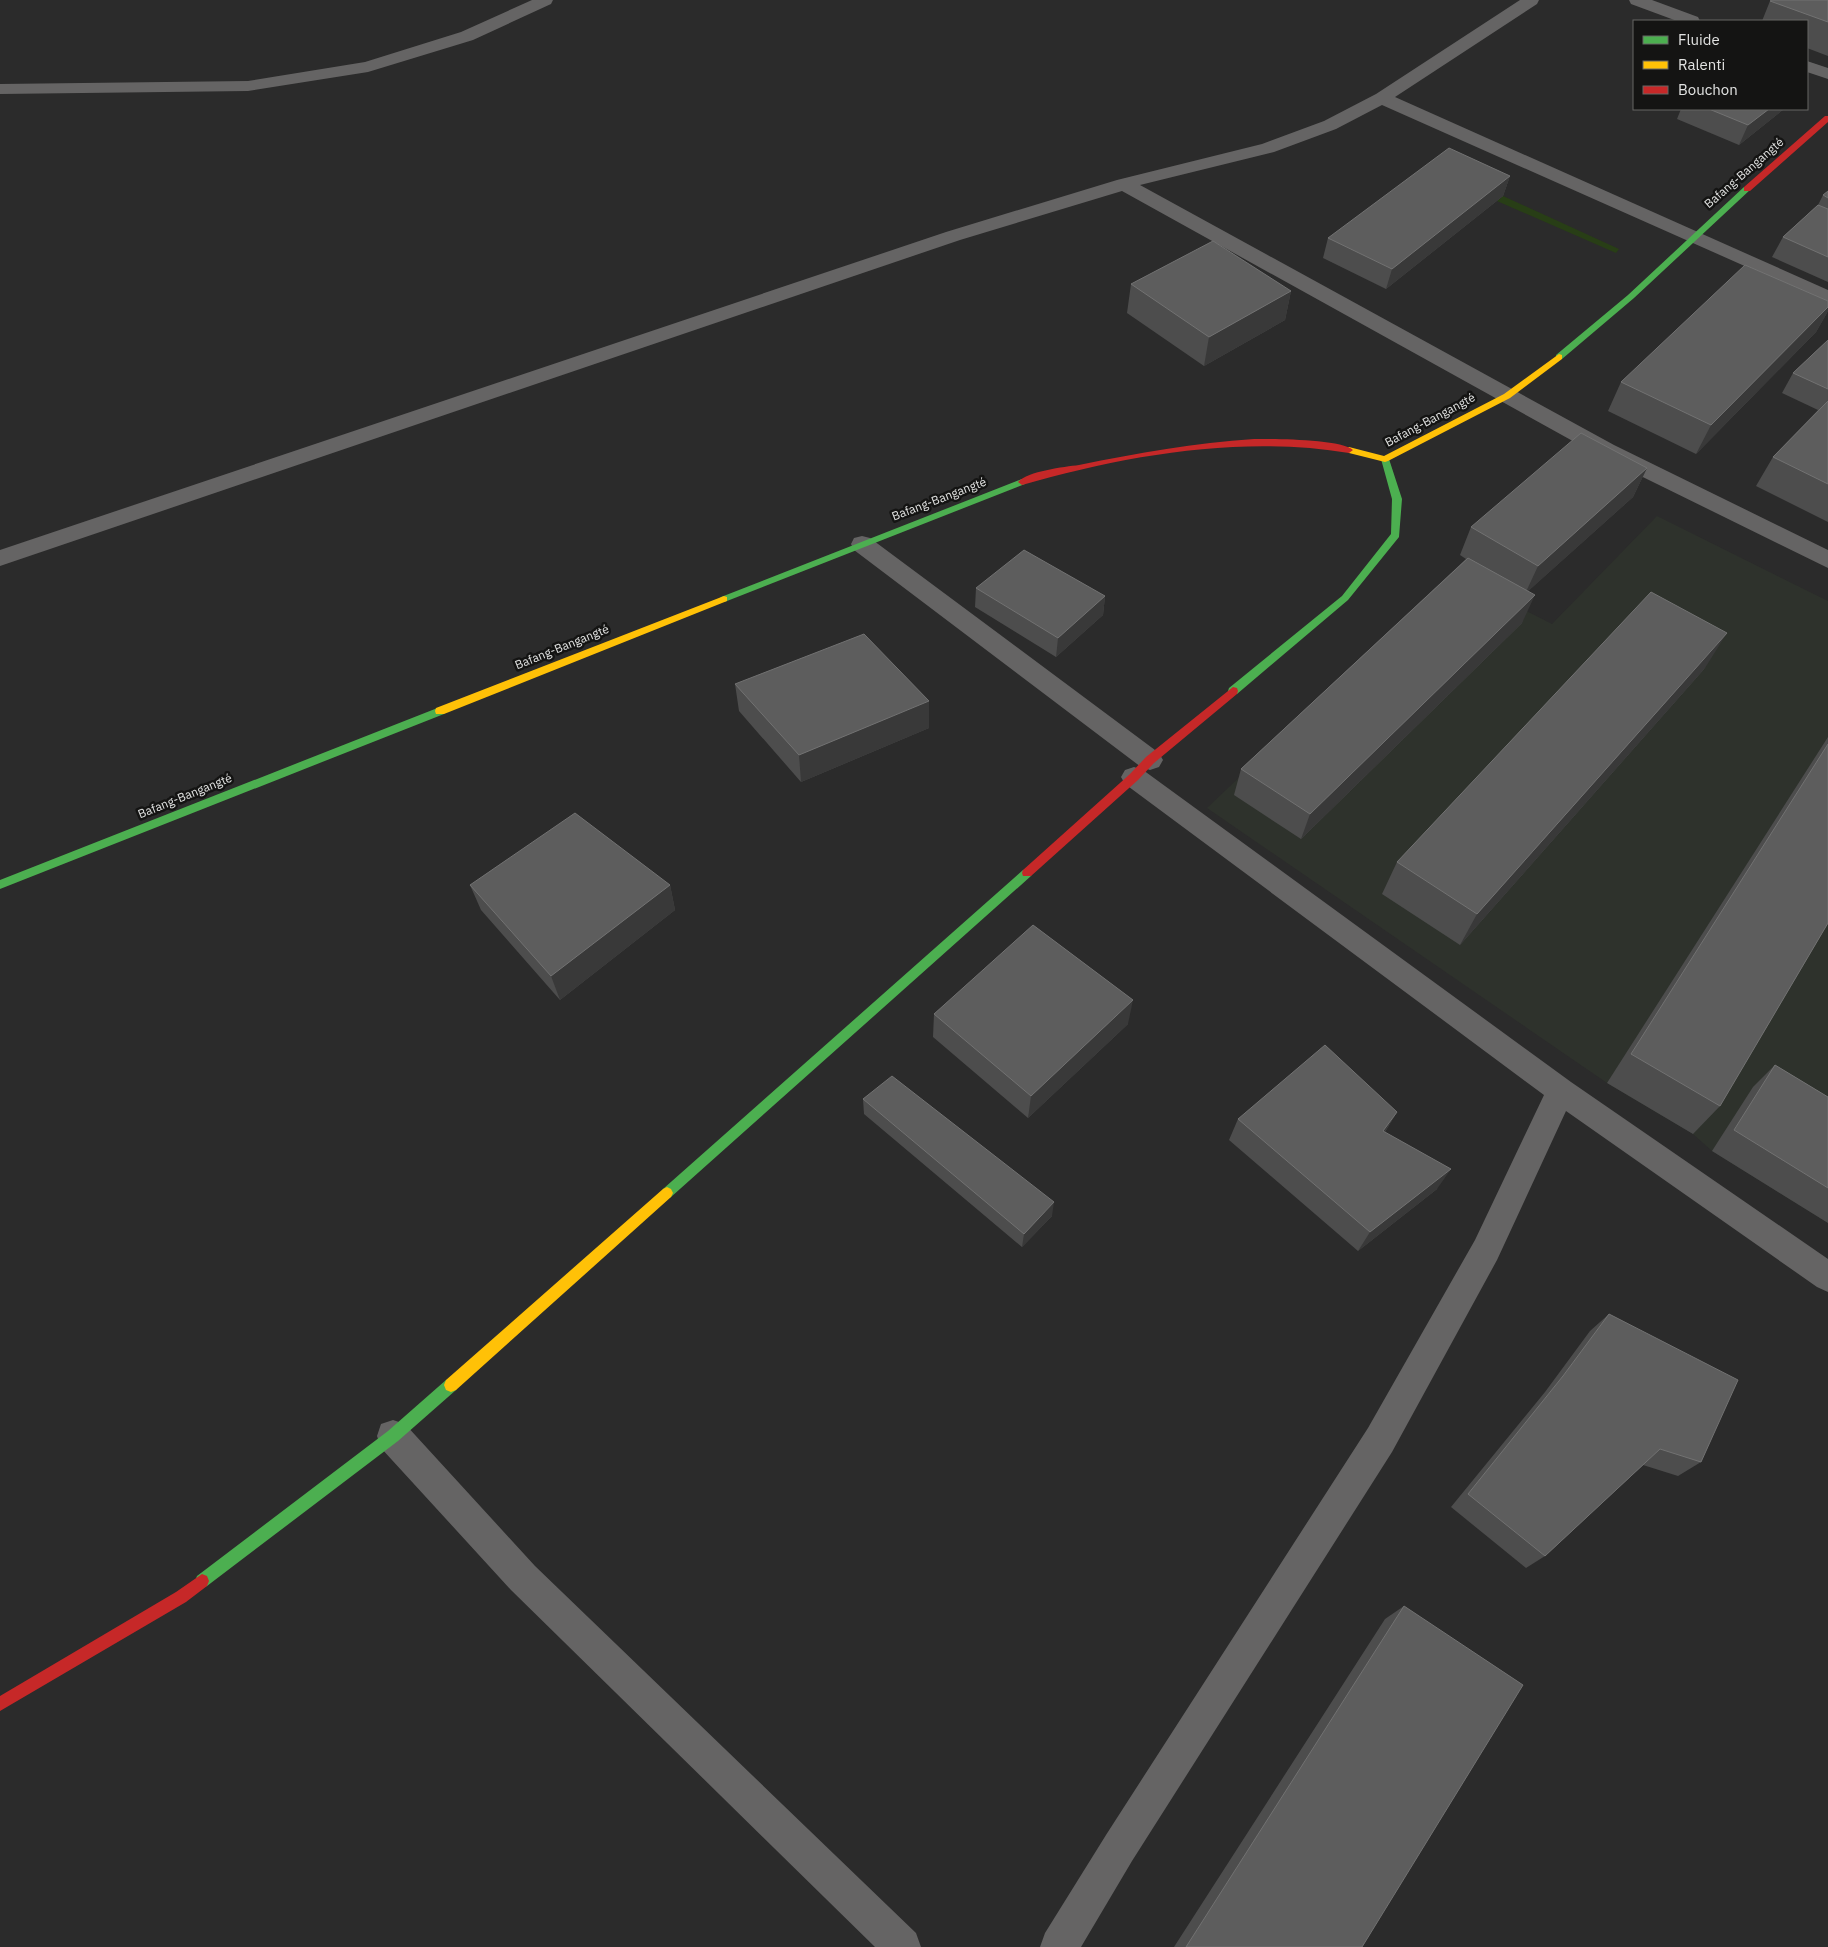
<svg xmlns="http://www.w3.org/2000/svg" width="1828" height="1947" font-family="'IBM Plex Sans',sans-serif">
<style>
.built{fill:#2e322c}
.green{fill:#283e16}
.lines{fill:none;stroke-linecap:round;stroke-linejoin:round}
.street{fill:#656464;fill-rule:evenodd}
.fast{fill:#4caf50;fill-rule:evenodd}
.slow{fill:#ffc107;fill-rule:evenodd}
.jam{fill:#c62828;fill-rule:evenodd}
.wall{fill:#4d4d4d}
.shaded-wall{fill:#393939}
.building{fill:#5d5d5d;stroke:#727272}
.labels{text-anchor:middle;stroke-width:5;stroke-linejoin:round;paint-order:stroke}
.street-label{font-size:12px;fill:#e1e2e1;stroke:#141413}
</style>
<rect width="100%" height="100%" fill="#2b2b2b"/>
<path class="built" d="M 1657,516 L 1828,601 L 1828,1223 L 1712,1151 L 1693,1134 L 1607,1083 L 1207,808 L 1453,574 L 1552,624 Z"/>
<path class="green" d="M 1503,196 L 1619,249 L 1616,253 L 1497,201 Z"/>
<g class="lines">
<path class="street" d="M 532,0 L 553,0 L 551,4 L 473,40 L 368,72 L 248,91 L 0,94 L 0,84 L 248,81 L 365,62 L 461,32 Z
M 1520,0 L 1539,0 L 1537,4 L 1395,97 L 1828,290 L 1828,303 L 1382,105 L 1336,129 L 1274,152 L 1140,185 L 1614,445 L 1828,550 L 1828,568 L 1598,455 L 1122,191 L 960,240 L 0,566 L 0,550 L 946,232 L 1117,180 L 1262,144 L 1324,121 L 1376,94 Z
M 1629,0 L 1652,0 L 1698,17 L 1700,21 L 1677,21 L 1631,4 Z
M 1807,61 L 1828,68 L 1828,79 L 1807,72 Z
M 862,536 L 870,538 L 1159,753 L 1163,760 L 1159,767 L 1150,770 L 1141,767 L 854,550 L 851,544 L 854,538 Z
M 1134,767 L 1143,770 L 1571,1082 L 1828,1259 L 1828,1292 L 1817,1287 L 1566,1111 L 1497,1260 L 1392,1452 L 1132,1861 L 1081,1947 L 1040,1947 L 1045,1933 L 1106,1835 L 1368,1428 L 1475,1240 L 1544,1095 L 1125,784 L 1121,777 L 1125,770 Z
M 393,1420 L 405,1424 L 535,1566 L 916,1933 L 921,1947 L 875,1947 L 511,1590 L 381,1448 L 377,1436 L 381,1424 Z"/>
<path class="fast" d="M 1744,187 L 1751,189 L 1634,298 L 1562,359 L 1556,359 L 1556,355 L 1628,295 Z
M 1385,456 L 1389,459 L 1402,499 L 1399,537 L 1348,600 L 1237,694 L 1229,694 L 1228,691 L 1229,688 L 1342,596 L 1391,534 L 1392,499 L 1381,459 Z
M 1022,479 L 1025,480 L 1025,484 L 727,601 L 724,602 L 719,599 L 721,597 Z
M 440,707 L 444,708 L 445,711 L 444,714 L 0,889 L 0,880 Z
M 1027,869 L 1031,870 L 1032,873 L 1031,876 L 671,1197 L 667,1199 L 663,1197 L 661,1193 L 663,1189 L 1023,870 Z
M 451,1378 L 456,1380 L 458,1385 L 456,1390 L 398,1441 L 207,1586 L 202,1588 L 197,1586 L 195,1581 L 197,1576 L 388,1431 L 446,1380 Z"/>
<path class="slow" d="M 1559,354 L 1562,355 L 1562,359 L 1510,398 L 1388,461 L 1385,462 L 1349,453 L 1345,450 L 1349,447 L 1384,456 L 1504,394 Z
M 724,596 L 727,597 L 727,601 L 444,714 L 436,714 L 435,711 L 436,708 Z
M 667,1187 L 671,1189 L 673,1193 L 671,1197 L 456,1390 L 451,1392 L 446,1390 L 444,1385 L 446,1380 L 663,1189 Z"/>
<path class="jam" d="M 1825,116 L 1828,116 L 1828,122 L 1750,191 L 1744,191 L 1744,187 Z
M 1254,439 C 1273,439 1341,439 1353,450 L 1349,453 C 1242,435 1126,455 1022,485 L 1018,482 C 1028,471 1064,467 1079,465 C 1138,453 1195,443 1254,439 Z
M 1233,687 L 1237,688 L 1238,691 L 1237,694 L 1154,763 L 1138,780 L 1031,876 L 1023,876 L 1022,873 L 1023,870 L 1130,774 L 1146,757 Z
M 202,1574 L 207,1576 L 209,1581 L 207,1586 L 186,1602 L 0,1711 L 0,1696 L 176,1592 Z"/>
</g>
<path class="wall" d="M 1828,0 L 1828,56 L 1807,48 L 1807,21 L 1762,21 L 1770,1 Z
M 1681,109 L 1784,109 L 1739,145 L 1677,119 Z
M 1510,176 L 1503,196 L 1386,289 L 1323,258 L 1328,238 Z
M 1828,191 L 1828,282 L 1772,257 L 1783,237 L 1818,205 L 1823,195 Z
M 1131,284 L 1291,291 L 1285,320 L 1204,366 L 1127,313 Z
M 1828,301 L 1828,311 L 1816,332 L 1696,454 L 1608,411 L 1621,382 Z
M 1828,340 L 1828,522 L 1756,486 L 1773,457 L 1818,410 L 1782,393 L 1793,373 Z
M 1647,468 L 1633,497 L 1528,591 L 1522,623 L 1301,839 L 1234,795 L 1241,769 L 1466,559 L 1460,555 L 1471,527 Z
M 976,588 L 1105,596 L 1103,615 L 1056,657 L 975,607 Z
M 1705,668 L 1460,945 L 1382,894 L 1397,862 Z
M 735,684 L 929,728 L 801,782 L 739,711 Z
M 1828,737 L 1828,923 L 1720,1106 L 1693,1134 L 1607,1083 Z
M 470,885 L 670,885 L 675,910 L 560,1000 L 481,910 Z
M 934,1014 L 1128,1024 L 1028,1118 L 933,1037 Z
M 1775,1065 L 1828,1097 L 1828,1223 L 1712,1151 L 1753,1087 Z
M 863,1099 L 1052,1216 L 1022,1247 L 864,1114 Z
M 1397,1112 L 1385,1132 L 1437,1189 L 1358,1251 L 1229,1140 L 1238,1119 Z
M 1609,1314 L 1701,1462 L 1678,1476 L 1643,1465 L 1545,1556 L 1526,1568 L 1451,1507 L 1545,1392 L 1590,1331 Z
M 1404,1606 L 1362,1947 L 1174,1947 L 1385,1619 Z"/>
<path class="shaded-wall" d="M 1769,109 L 1784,109 L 1739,145 L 1748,125 Z
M 1510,176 L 1503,196 L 1386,289 L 1392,269 Z
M 1291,291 L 1285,320 L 1204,366 L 1209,337 Z
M 1828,307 L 1828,311 L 1816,332 L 1696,454 L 1711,425 Z
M 1647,468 L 1633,497 L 1525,594 L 1538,566 Z
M 1535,595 L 1522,623 L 1301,839 L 1310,814 Z
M 1105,596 L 1103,615 L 1056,657 L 1058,638 Z
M 1727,633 L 1705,668 L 1460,945 L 1477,914 Z
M 929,701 L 929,728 L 801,782 L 799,755 Z
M 670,885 L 675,910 L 560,1000 L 551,976 Z
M 1133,1000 L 1128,1024 L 1028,1118 L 1031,1096 Z
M 1397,1112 L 1384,1133 L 1383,1131 Z
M 1451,1169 L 1437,1189 L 1358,1251 L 1370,1232 Z
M 1054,1202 L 1052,1216 L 1022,1247 L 1024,1234 Z"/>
<path class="building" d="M 1772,0 L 1828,0 L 1828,22 L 1770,1 Z
M 1709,109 L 1769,109 L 1748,125 Z
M 1449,148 L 1510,176 L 1392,269 L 1328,238 Z
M 1828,191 L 1828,198 L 1823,195 Z
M 1818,205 L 1828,209 L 1828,257 L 1783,237 Z
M 1213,241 L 1291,291 L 1209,337 L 1131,284 Z
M 1745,265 L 1828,301 L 1828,307 L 1711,425 L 1621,382 Z
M 1828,340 L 1828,389 L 1793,373 Z
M 1828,401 L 1828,484 L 1773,457 Z
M 1581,433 L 1647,468 L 1538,566 L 1471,527 Z
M 1024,550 L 1105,596 L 1058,638 L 976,588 Z
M 1468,558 L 1535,595 L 1310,814 L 1241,769 Z
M 1651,592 L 1727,633 L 1477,914 L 1397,862 Z
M 864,634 L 929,701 L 799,755 L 735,684 Z
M 1828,744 L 1828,923 L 1720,1106 L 1631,1054 Z
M 575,813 L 670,885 L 551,976 L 470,885 Z
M 1033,925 L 1133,1000 L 1031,1096 L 934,1014 Z
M 1325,1045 L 1397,1112 L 1383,1131 L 1451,1169 L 1370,1232 L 1238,1119 Z
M 1775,1065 L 1828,1097 L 1828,1188 L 1734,1130 Z
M 892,1076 L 1054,1202 L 1024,1234 L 863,1099 Z
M 1609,1314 L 1738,1380 L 1701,1462 L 1660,1449 L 1545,1556 L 1468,1494 L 1563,1376 Z
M 1404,1606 L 1523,1685 L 1362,1947 L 1186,1947 Z"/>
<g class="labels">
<g class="street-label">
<text transform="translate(1744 173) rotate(-41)" y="4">Bafang-Bangangté</text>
<text transform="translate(1430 420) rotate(-28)" y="4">Bafang-Bangangté</text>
<text transform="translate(939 499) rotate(-21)" y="4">Bafang-Bangangté</text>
<text transform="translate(562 647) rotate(-22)" y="4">Bafang-Bangangté</text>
<text transform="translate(185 796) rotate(-22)" y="4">Bafang-Bangangté</text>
</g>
</g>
<rect x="1633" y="20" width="175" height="90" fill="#141413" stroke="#666665"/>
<rect x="1643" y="36" width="25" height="8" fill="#4caf50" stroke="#666665"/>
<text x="1678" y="45" font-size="15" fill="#e1e2e1">Fluide</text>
<rect x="1643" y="61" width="25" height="8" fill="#ffc107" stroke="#666665"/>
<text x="1678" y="70" font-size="15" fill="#e1e2e1">Ralenti</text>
<rect x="1643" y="86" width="25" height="8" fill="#c62828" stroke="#666665"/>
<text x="1678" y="95" font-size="15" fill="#e1e2e1">Bouchon</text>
</svg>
